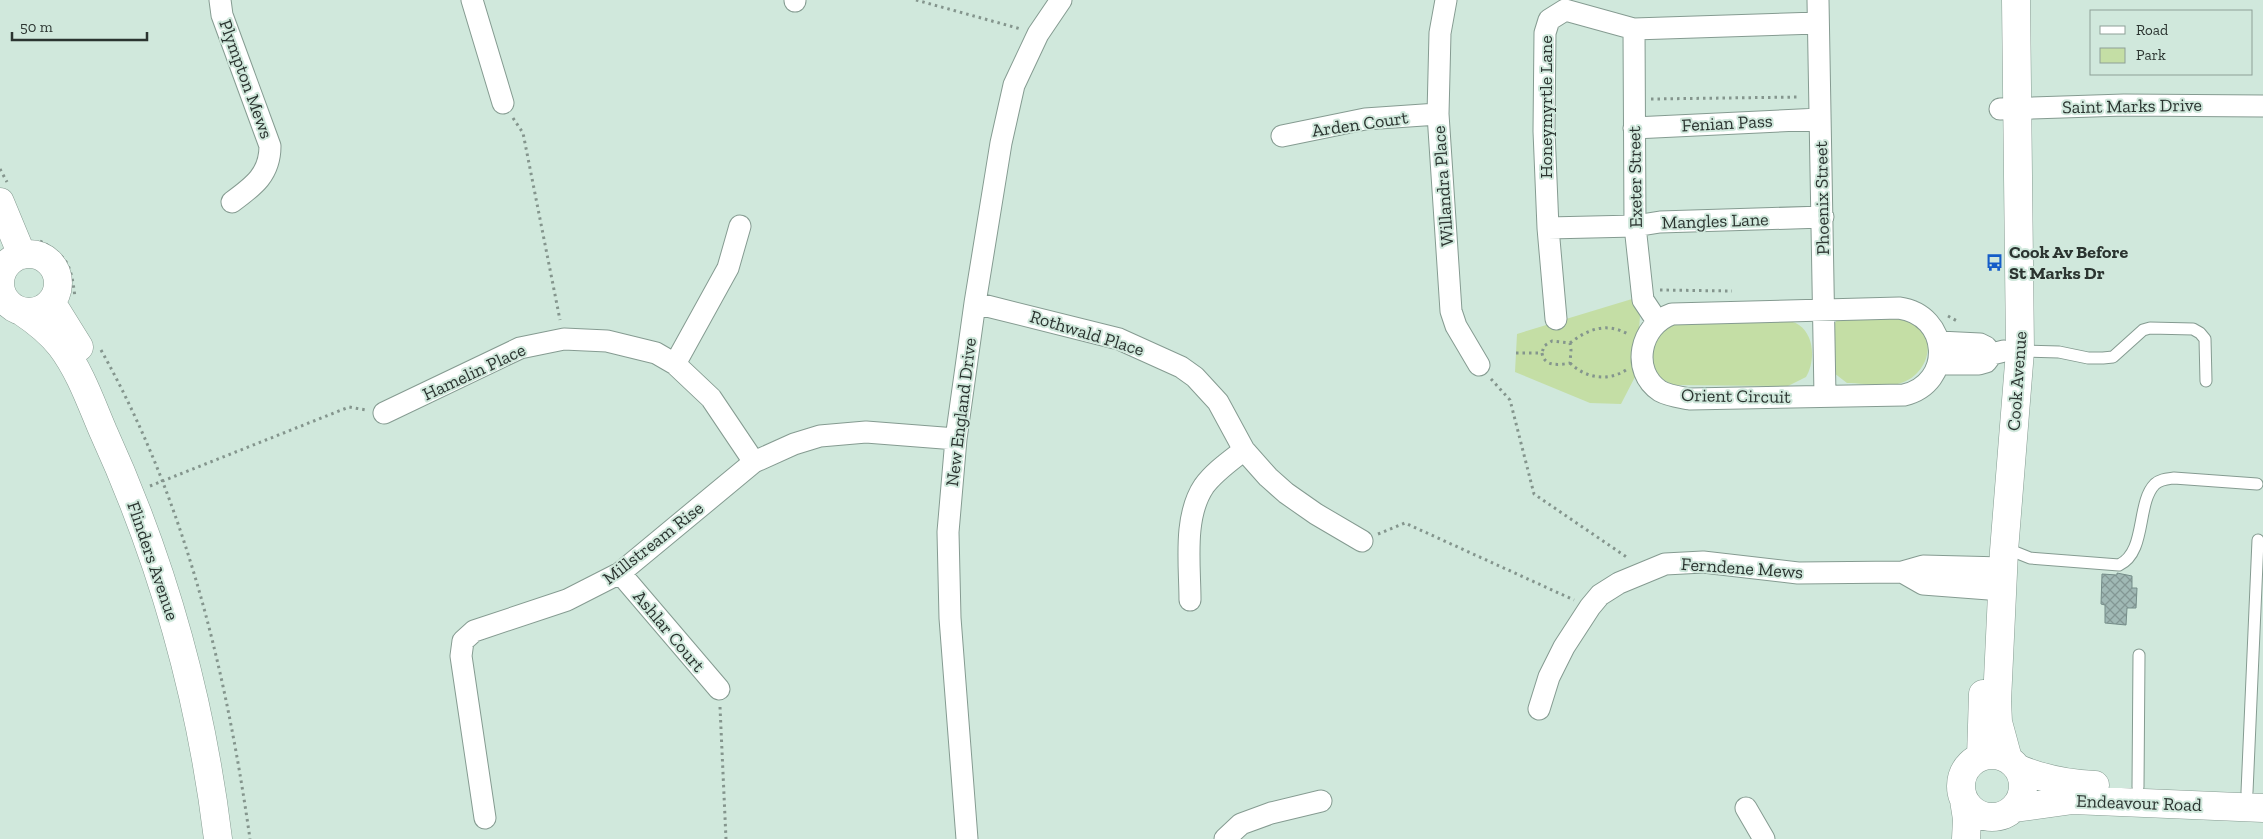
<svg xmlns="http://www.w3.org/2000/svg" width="2263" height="839" font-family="'Zilla Slab',serif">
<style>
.green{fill:#c4dea5}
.building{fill:url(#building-cross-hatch);stroke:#758d89}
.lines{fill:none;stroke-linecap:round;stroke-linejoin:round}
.lane-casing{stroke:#859b91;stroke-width:13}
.street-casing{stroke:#859b91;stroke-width:23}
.secondary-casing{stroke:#859b91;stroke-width:29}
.path{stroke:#84958d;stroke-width:3;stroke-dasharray:2.5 4;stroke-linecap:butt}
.lane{stroke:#fff;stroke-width:11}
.street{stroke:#fff;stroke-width:21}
.secondary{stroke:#fff;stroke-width:28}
.labels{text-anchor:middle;stroke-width:4;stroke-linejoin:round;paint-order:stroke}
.street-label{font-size:18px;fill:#2b3430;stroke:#d0e8dc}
.poi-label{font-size:18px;font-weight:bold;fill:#2b3430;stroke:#d0e8dc;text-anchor:start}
</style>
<defs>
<pattern id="building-cross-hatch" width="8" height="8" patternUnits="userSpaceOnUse" patternTransform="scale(1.25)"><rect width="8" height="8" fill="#a0b9b5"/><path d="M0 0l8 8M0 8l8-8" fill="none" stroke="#839794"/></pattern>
</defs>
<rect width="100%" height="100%" fill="#d0e8dc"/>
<path class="green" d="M 1632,299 L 1640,316 L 1636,375 L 1621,404 L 1590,403 L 1515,372 L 1517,334 Z
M 1889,313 C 1897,316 1911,319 1918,325 C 1938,344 1925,376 1901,383 C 1889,388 1861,383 1847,383 L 1834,373 L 1831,329 L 1837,320 Z
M 1784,319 C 1789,321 1795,322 1799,325 C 1815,336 1815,362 1806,377 L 1788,386 L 1675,385 C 1660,381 1646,367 1651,349 C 1653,341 1659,332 1663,324 Z"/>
<path class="building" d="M 2117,573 L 2132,576 L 2132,588 L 2137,588 L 2136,608 L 2127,608 L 2126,625 L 2105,623 L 2105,605 L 2101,604 L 2102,574 L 2117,575 Z"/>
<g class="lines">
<defs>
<path id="lane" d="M 2020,351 L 2059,352 L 2088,358 L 2103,358 L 2113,357 L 2143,330 L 2150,328 L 2193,329 L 2200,333 L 2205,339 L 2206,381
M 2004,551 L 2015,552 L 2030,558 L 2119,565 C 2147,552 2136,503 2155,484 C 2161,479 2167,479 2174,478 L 2257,484
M 2138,787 L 2139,655
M 2247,792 L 2258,540"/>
<path id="street" d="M 220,0 L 222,15 L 270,146 C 270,174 254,186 232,202
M 472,0 L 503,103
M 1446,0 L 1440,33 L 1438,114 L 1451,311 L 1456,326 L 1479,365
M 1818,0 L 1825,396
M 795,1 L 795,0
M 1634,29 L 1635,226 L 1643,300 L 1657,321
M 2000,109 L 2124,105 L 2263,106
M 1634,128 L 1820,119
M 1282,136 L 1365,119 L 1438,114
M 1548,228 L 1635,226 L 1660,222 L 1823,217
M 975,303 L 1119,339 L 1181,367 L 1195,377 L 1218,402 L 1244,450 L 1268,477 L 1286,493 L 1316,514 L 1362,541
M 1899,308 C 1950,315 1954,383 1904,395 L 1690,399 C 1680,397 1669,396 1660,391 C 1630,371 1640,325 1672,314 Z
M 1556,319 L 1548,228 L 1544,131 L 1545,33 L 1549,20 L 1565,10 L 1634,29 L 1818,23
M 1939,342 L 1980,344 L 1986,347 L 1992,354
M 675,364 L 728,268 L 740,226
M 1938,364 L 1979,364 L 1986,362 L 1992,354 L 2004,351
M 384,413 L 520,348 L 564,339 L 607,341 L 656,353 L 675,364 L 711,398 L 754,462
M 1902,572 L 1923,584 L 2002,590
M 620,573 L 719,689
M 1190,600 C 1190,565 1183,517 1204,486 C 1214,472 1230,461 1244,450
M 1539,709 L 1549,677 L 1564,647 L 1590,607 L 1600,595 L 1619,583 L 1665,564 L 1703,562 L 1798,573 L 1902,572 L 1923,566 L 2003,568
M 1746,808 L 1764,839
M 485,818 L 461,656 L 463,641 L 474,631 L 567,600 L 620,573 L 754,462 L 794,444 L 820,436 L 866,432 L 956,439
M 967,839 L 950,618 L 948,532 L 956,439 L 975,303 L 1001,143 L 1014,85 L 1038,34 L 1061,0
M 1225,839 L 1241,824 L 1271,813 L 1321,801"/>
<path id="secondary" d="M 0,202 L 22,255
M0 283a29 29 0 1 1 58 0a29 29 0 1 1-58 0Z
M 51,302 L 79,347
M 21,311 C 36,321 50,332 61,346 C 80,371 91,403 103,431 C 162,560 201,699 218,839
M1961 786a31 31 0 1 1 62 0a31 31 0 1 1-62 0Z
M 1981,757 L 1983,694
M 2008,759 L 1998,722 L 1997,701 L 2004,551 L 2020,351 L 2016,0
M 2019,769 C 2044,779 2068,784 2095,785
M 1964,800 L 1967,819 L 1966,839
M 2015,808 L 2073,800 L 2263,808"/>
</defs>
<use href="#lane" class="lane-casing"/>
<use href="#street" class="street-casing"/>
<use href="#secondary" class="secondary-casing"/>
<path class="path" d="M 916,0 L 1021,29
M 1651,99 L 1800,97
M 513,118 L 523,133 L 560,320
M 0,169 L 7,182
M 40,241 C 69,257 71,266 75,297
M 1660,290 L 1732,291
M 1948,316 L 1959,322
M 1570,343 C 1588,329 1606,322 1628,334
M 101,350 C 185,500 226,669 250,839
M 1516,353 L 1542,353 C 1544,367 1559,365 1570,363 L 1571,350 L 1570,343 L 1552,341 L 1544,346 L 1542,353
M 1570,363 C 1585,378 1608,382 1626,370
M 1491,379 L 1510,400 L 1534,494 L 1628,558
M 150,486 L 349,407 L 366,410
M 1378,534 L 1405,523 L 1574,600
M 720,707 L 726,839"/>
<use href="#lane" class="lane"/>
<use href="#street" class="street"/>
<use href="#secondary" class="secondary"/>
</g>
<defs>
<symbol id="bus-bare" viewBox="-9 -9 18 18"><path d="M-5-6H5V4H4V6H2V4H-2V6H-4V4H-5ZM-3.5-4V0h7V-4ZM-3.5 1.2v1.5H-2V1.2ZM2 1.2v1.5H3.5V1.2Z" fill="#155dc8" stroke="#d0e8dc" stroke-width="2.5" paint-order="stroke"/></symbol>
</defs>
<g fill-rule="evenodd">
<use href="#bus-bare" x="1982" y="250" width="25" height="25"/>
</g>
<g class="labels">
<g class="street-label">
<text transform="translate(246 79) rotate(70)" y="6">Plympton Mews</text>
<text transform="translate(2132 106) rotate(-1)" y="6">Saint Marks Drive</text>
<text transform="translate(1546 107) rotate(-90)" y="6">Honeymyrtle Lane</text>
<text transform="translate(1727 123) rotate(-3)" y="6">Fenian Pass</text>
<text transform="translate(1360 124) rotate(-8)" y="6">Arden Court</text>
<text transform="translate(1635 177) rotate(-91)" y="6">Exeter Street</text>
<text transform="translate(1443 186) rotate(-94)" y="6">Willandra Place</text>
<text transform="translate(1822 198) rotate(-91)" y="6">Phoenix Street</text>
<text transform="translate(1715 221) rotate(-2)" y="6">Mangles Lane</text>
<text transform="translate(1087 333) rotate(17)" y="6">Rothwald Place</text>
<text transform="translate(474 372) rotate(-25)" y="6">Hamelin Place</text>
<text transform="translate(2017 381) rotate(-86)" y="6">Cook Avenue</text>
<text transform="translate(1736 396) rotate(1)" y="6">Orient Circuit</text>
<text transform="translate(961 412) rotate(-83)" y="6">New England Drive</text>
<text transform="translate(653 543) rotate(-38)" y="6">Millstream Rise</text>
<text transform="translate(153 561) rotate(71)" y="6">Flinders Avenue</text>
<text transform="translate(1742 568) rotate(4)" y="6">Ferndene Mews</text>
<text transform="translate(669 631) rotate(50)" y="6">Ashlar Court</text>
<text transform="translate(2139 803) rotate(2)" y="6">Endeavour Road</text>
</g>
<g class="poi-label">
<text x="2009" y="258">Cook Av Before<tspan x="2009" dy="21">St Marks Dr</tspan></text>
</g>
</g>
<rect x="2090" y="10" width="162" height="65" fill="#d0e8dc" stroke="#8ea097"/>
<rect x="2100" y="26" width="25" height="8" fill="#ffffff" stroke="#8ea097"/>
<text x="2136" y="35" font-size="15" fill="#2b3430">Road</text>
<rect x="2100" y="48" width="25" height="15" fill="#c4dea5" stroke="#8ea097"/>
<text x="2136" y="60" font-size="15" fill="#2b3430">Park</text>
<path d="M12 32v8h135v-8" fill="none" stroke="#2b3430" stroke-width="2.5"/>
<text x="20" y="32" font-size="15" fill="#2b3430" stroke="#d0e8dc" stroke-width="4" paint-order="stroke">50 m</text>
</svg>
